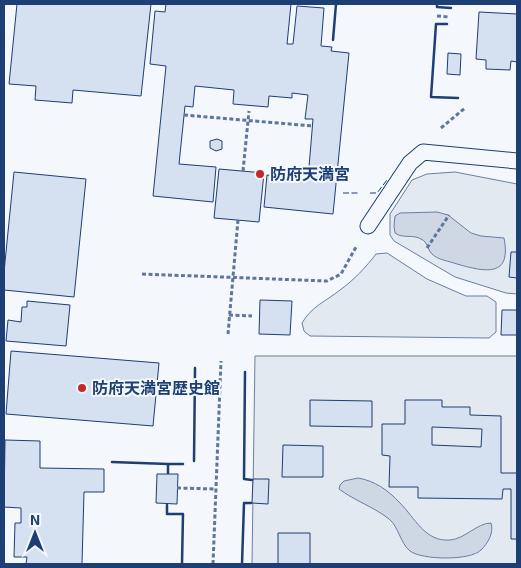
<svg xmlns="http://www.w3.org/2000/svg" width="521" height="568" font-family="'Exo 2','Noto Sans JP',sans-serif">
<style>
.green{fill:#e3e9f0;stroke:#687fa3}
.water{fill:#cfd7e4;stroke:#687fa3}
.building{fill:#d5e0f0;stroke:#1d3f73;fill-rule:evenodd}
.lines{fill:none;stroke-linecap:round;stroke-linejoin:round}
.service-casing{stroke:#1d3f73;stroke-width:17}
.path{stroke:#5e769c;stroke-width:3;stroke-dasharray:4 2.5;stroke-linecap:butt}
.service{stroke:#f4f7fb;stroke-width:15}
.fence{stroke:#1d3f73;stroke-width:1;stroke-dasharray:6 2.5;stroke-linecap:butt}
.wall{stroke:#1d3f73;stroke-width:2.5}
.poi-dot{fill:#c62828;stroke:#f4f7fb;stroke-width:2}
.labels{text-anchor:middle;stroke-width:4;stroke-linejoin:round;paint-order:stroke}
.poi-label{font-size:16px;font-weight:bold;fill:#1d3f73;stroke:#f4f7fb;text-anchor:start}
</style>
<rect width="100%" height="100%" fill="#f4f7fb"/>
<path class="green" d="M 455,172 L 517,184 L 517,294 L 506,293 L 455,277 L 394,241 L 390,235 L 390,214 L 412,180 L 427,174 Z
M 387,253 L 427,279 L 466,296 L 487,296 L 496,302 L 496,332 L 489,338 L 310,336 L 304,331 L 302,323 C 312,306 325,302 340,290 C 354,280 366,267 376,254 Z
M 255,356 L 517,356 L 517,564 L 252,564 Z"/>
<path class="water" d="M 437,212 L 448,215 L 471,233 L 481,236 L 504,238 C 512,278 485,272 457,264 C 449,261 438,260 432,254 C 427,249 428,242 421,239 C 413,234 403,239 395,233 L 394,226 L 395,216 L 400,213 Z
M 358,478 C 375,481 388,490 400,503 C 415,518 425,542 450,540 C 465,539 477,523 491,523 C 494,533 488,543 481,550 C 470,561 422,560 410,551 C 400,543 399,527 389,519 C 374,507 355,501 339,489 L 340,485 L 344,481 Z"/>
<path class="building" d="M 17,4 L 151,4 L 141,96 L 73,90 L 72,103 L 35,100 L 36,86 L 9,84 Z
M 166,4 L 291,4 L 287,44 L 293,44 L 297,6 L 324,8 L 321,46 L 332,47 L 331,51 L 349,53 L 333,214 L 264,207 L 267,175 L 308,179 L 313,119 L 305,119 L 308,95 L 292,93 L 292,98 L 269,96 L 268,107 L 233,104 L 234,90 L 195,86 L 193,107 L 185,106 L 179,164 L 216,167 L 213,202 L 153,196 L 166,66 L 150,64 L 155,11 L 165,12 Z
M 479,12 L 517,14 L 517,62 L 511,61 L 510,70 L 486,69 L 486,60 L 476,59 Z
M 448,53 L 461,54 L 460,75 L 447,74 Z
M 217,139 L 222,141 L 222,149 L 216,151 L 210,148 L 210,141 Z
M 219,169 L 264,173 L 259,222 L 214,218 Z
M 14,172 L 86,179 L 74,297 L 4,290 L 4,272 Z
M 511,252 L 517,252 L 517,278 L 509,277 Z
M 260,300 L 292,301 L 290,335 L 259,334 Z
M 27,301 L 70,305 L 66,346 L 6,341 L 8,320 L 21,322 L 22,307 L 27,307 Z
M 502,310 L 517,310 L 517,335 L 501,335 Z
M 11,351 L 159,363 L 153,426 L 6,414 Z
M 310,400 L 372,401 L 372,427 L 310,426 Z
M 405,400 L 442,400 L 442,407 L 470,407 L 470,415 L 501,416 L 501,473 L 517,473 L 517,539 L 511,539 L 511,489 L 503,489 L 502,499 L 418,498 L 418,487 L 389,487 L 390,456 L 382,455 L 382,424 L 405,424 ZM 432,427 L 482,429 L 481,447 L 432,445 Z
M 5,440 L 40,441 L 40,468 L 104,469 L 104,492 L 84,492 L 82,564 L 26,564 L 27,557 L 14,557 L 15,523 L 21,523 L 21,508 L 4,507 Z
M 283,445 L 323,446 L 323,477 L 282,477 Z
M 157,474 L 178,474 L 177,504 L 156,503 Z
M 253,479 L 269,479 L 268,504 L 252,503 Z
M 278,533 L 310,533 L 310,564 L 278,564 Z"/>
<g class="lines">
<defs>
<path id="service" d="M 368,226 L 410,163 L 423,152 L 517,161"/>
</defs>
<use href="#service" class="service-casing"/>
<path class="path" d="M 437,16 L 449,17
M 184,115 L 313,126
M 441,128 L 465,108
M 243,171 L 249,111
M 427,248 L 449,215
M 142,274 L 327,281 L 341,274 L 356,247
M 229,315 L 252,316
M 228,334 L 238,220
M 177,488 L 215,489
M 213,564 L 221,361"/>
<use href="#service" class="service"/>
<path class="fence" d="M 343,193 L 360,193
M 370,193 L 377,193 L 387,180"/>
<path class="wall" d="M 437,4 L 437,7 L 451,8
M 447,24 L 436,24 L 431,97 L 458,98
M 333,40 L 336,4
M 245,372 L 244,479 L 252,480
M 194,461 L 195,368
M 112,462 L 168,464
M 168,473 L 168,464 L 183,464
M 167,505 L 167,514 L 183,514 L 182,564
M 242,564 L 244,503 L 251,503"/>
</g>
<g class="poi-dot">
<circle cx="260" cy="174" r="5"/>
<circle cx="82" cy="388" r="5"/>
</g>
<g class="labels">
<g class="poi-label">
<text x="270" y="180">防府天満宮</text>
<text x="92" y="394">防府天満宮歴史館</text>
</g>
</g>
<rect width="521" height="568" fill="none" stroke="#1d3f73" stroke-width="10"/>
<g transform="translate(35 533)" stroke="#f4f7fb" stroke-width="4" paint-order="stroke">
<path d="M0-4L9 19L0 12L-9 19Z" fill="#1d3f73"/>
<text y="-8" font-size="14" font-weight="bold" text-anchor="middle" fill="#1d3f73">N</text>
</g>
</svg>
